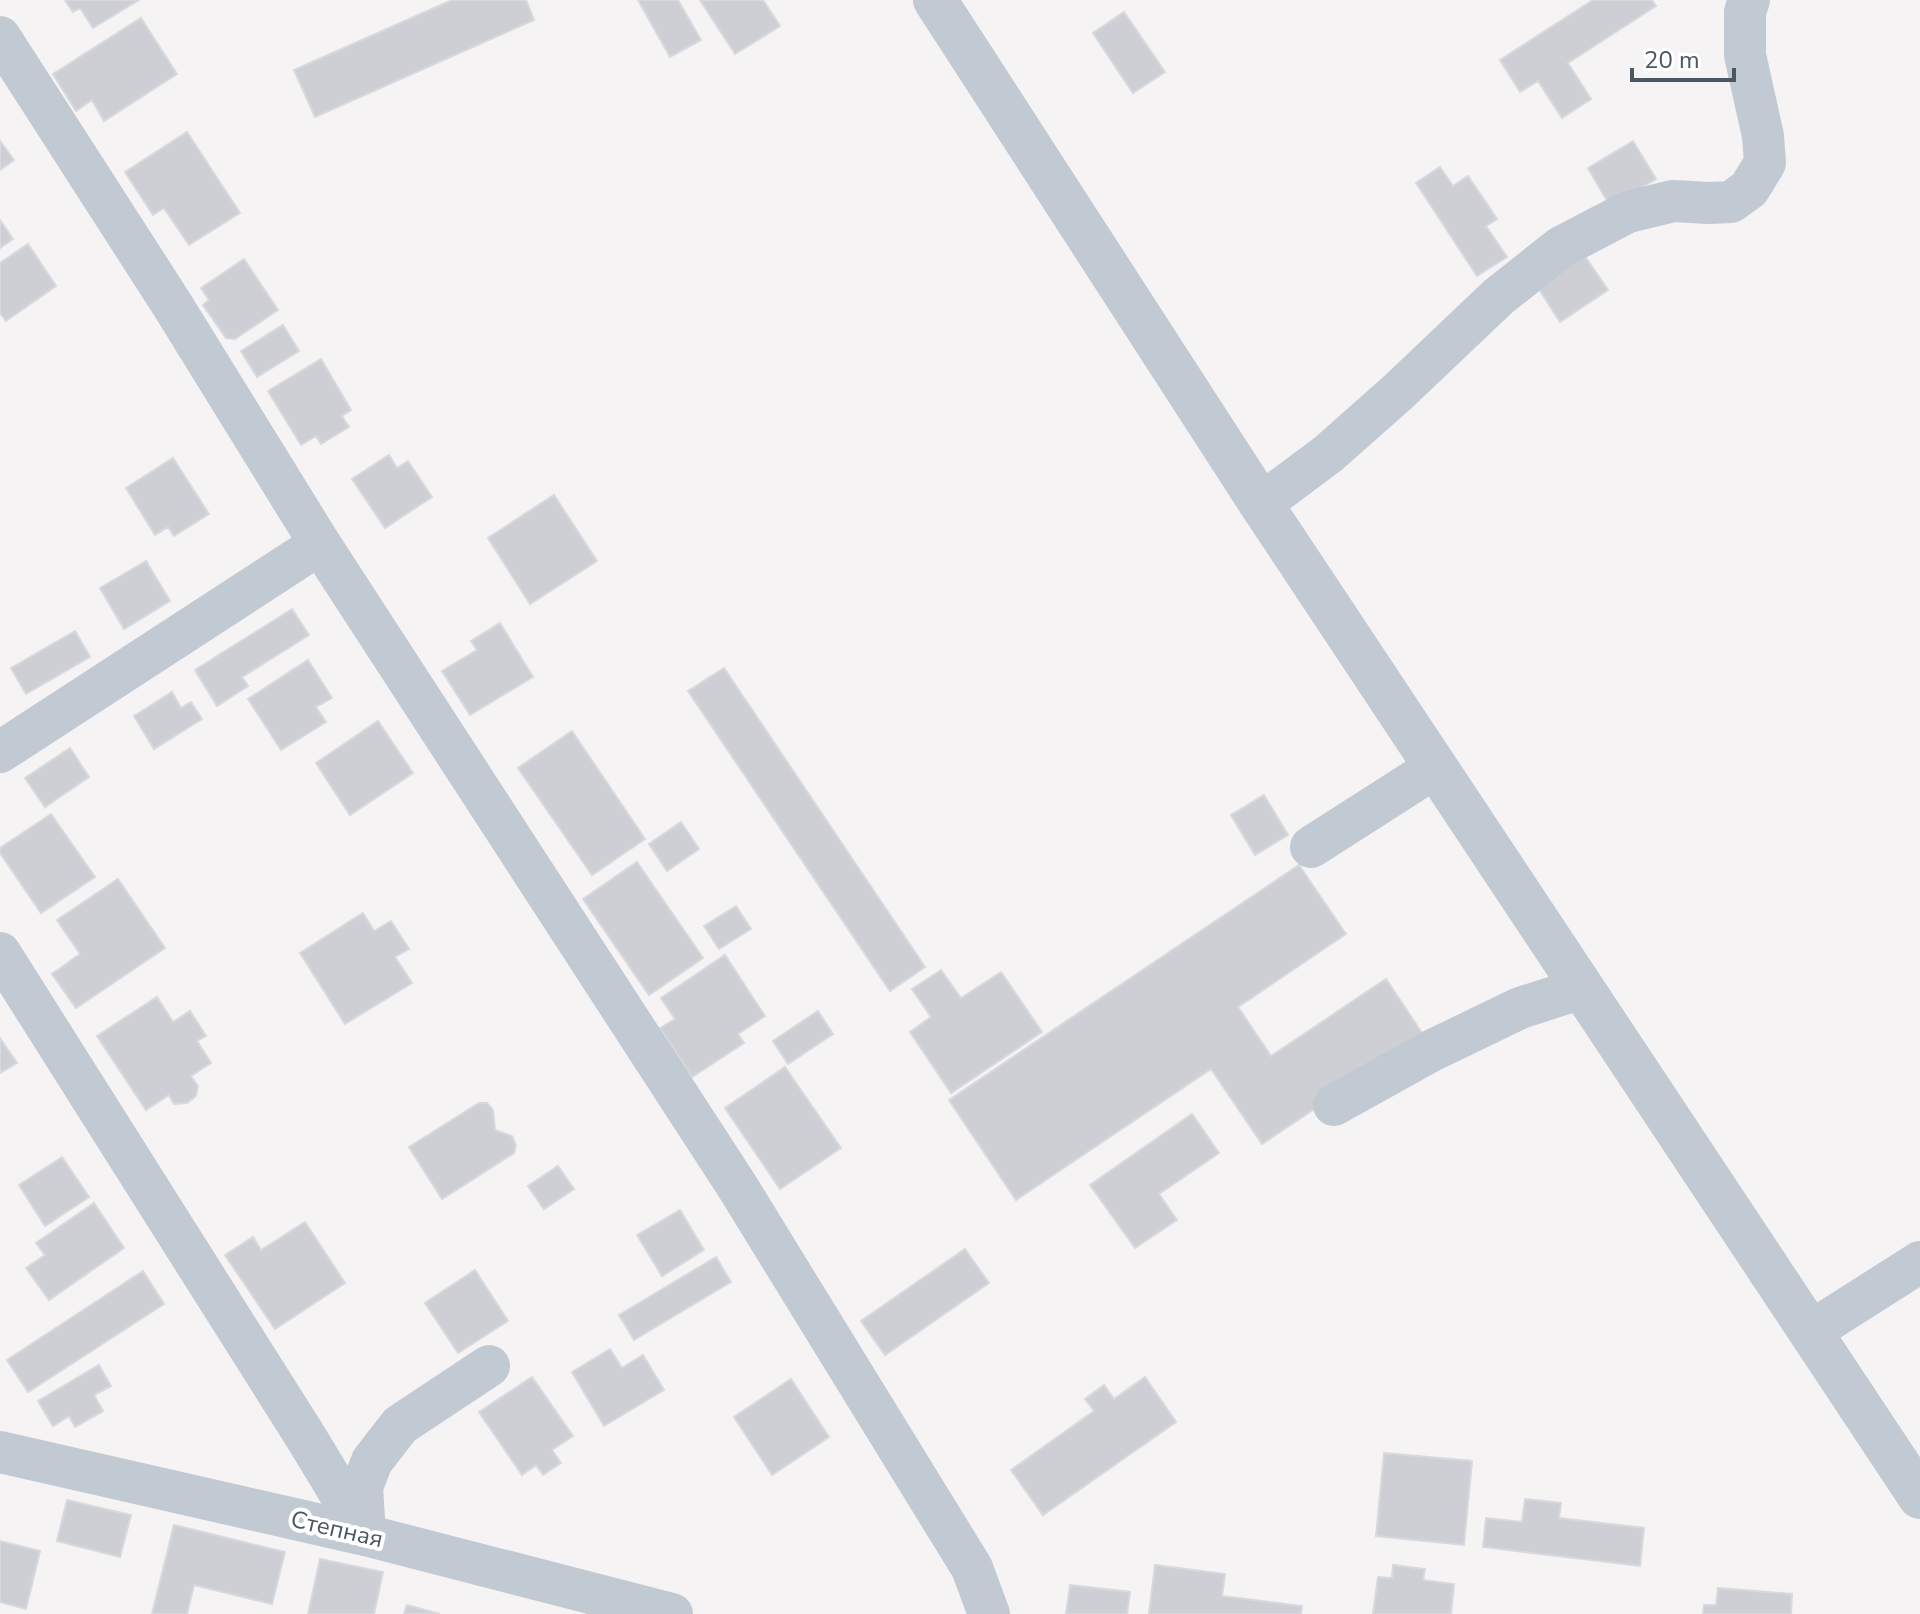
<svg xmlns="http://www.w3.org/2000/svg" width="1920" height="1614" font-family="'Nunito Sans',sans-serif">
<style>
.building{fill:#cdcfd5;stroke:#d7d9de;stroke-width:2}
.lines{fill:none;stroke-linecap:round;stroke-linejoin:round}
.minor{stroke:#c1cad2;stroke-width:42}
.tertiary{stroke:#c1cad2;stroke-width:44}
.labels{text-anchor:middle;stroke-width:8;stroke-linejoin:round;paint-order:stroke}
.street-label{font-size:24px;fill:#4a5661;stroke:#fff}
</style>
<rect width="100%" height="100%" fill="#f5f3f3"/>
<path class="building" d="M 65,0 L 139,0 L 93,28 L 80,8 L 73,12 Z
M 452,0 L 526,0 L 534,20 L 315,117 L 294,70 Z
M 638,0 L 678,0 L 701,40 L 670,57 Z
M 700,0 L 763,0 L 780,26 L 735,54 Z
M 1593,0 L 1652,0 L 1656,6 L 1568,63 L 1591,99 L 1562,118 L 1538,81 L 1520,92 L 1500,60 Z
M 1124,12 L 1165,72 L 1133,93 L 1093,33 Z
M 141,18 L 177,74 L 104,121 L 92,100 L 76,111 L 53,74 Z
M 187,132 L 240,213 L 189,245 L 164,208 L 153,215 L 125,172 Z
M 0,141 L 14,160 L 0,170 Z
M 1633,141 L 1656,179 L 1610,206 L 1588,168 Z
M 1440,167 L 1453,186 L 1468,176 L 1497,219 L 1486,226 L 1507,257 L 1477,276 L 1416,183 Z
M 0,220 L 13,239 L 0,248 Z
M 28,244 L 56,286 L 6,321 L 0,313 L 0,263 Z
M 1584,255 L 1608,290 L 1560,322 L 1537,286 Z
M 244,259 L 278,310 L 235,339 L 226,338 L 203,305 L 209,300 L 201,288 Z
M 283,325 L 299,351 L 257,377 L 241,351 Z
M 321,359 L 351,410 L 342,416 L 349,427 L 321,444 L 316,436 L 301,445 L 268,391 Z
M 389,455 L 397,468 L 408,461 L 432,497 L 385,528 L 352,479 Z
M 173,458 L 209,514 L 174,536 L 168,527 L 155,535 L 126,488 Z
M 554,495 L 597,561 L 530,604 L 488,538 Z
M 146,561 L 170,601 L 124,629 L 100,588 Z
M 292,609 L 309,635 L 242,677 L 248,686 L 217,706 L 195,670 Z
M 500,623 L 533,677 L 470,715 L 442,671 L 477,650 L 471,641 Z
M 75,631 L 90,657 L 26,694 L 11,668 Z
M 308,660 L 332,698 L 316,707 L 326,722 L 281,750 L 248,699 Z
M 724,668 L 925,967 L 890,991 L 688,691 Z
M 172,692 L 181,708 L 191,702 L 202,719 L 154,749 L 134,716 Z
M 378,721 L 413,773 L 350,815 L 316,763 Z
M 572,731 L 645,839 L 592,875 L 518,768 Z
M 70,748 L 89,777 L 45,807 L 25,778 Z
M 1264,795 L 1288,835 L 1255,855 L 1231,815 Z
M 51,814 L 95,877 L 41,913 L 0,853 L 0,848 Z
M 681,822 L 699,849 L 667,871 L 649,844 Z
M 637,862 L 703,958 L 649,995 L 583,899 Z
M 1299,865 L 1346,934 L 1238,1007 L 1271,1056 L 1386,979 L 1424,1036 L 1262,1144 L 1211,1069 L 1016,1200 L 949,1100 Z
M 118,879 L 165,948 L 76,1008 L 52,974 L 80,954 L 57,920 Z
M 736,906 L 751,929 L 719,949 L 704,926 Z
M 363,913 L 374,931 L 391,921 L 409,949 L 395,957 L 412,983 L 345,1024 L 300,953 Z
M 725,955 L 765,1016 L 738,1034 L 744,1043 L 692,1077 L 660,1028 L 675,1019 L 661,998 Z
M 941,970 L 961,998 L 1001,972 L 1042,1032 L 951,1093 L 910,1032 L 931,1017 L 912,989 Z
M 157,997 L 173,1022 L 190,1011 L 206,1036 L 197,1041 L 211,1063 L 191,1076 L 198,1086 L 196,1096 L 187,1103 L 174,1104 L 169,1095 L 146,1110 L 97,1036 Z
M 818,1011 L 833,1034 L 788,1064 L 773,1041 Z
M 0,1038 L 17,1063 L 0,1073 Z
M 785,1067 L 841,1148 L 780,1189 L 725,1108 Z
M 479,1103 L 487,1103 L 493,1110 L 495,1130 L 512,1136 L 516,1145 L 514,1153 L 442,1199 L 409,1147 Z
M 1192,1114 L 1219,1153 L 1159,1194 L 1177,1220 L 1135,1248 L 1090,1185 Z
M 62,1157 L 89,1197 L 45,1226 L 19,1185 Z
M 558,1166 L 574,1189 L 544,1209 L 528,1186 Z
M 94,1203 L 124,1248 L 49,1300 L 26,1268 L 45,1255 L 36,1243 Z
M 680,1210 L 704,1250 L 662,1276 L 637,1235 Z
M 305,1222 L 345,1283 L 275,1329 L 225,1255 L 253,1237 L 261,1250 Z
M 965,1249 L 989,1283 L 885,1355 L 861,1321 Z
M 716,1257 L 731,1282 L 634,1340 L 619,1315 Z
M 475,1270 L 508,1321 L 458,1353 L 425,1303 Z
M 143,1271 L 164,1304 L 28,1392 L 7,1360 Z
M 610,1349 L 622,1368 L 643,1355 L 664,1390 L 604,1426 L 572,1372 Z
M 99,1365 L 111,1386 L 94,1395 L 103,1411 L 75,1427 L 69,1416 L 53,1426 L 38,1401 Z
M 532,1377 L 573,1436 L 552,1450 L 561,1463 L 543,1475 L 536,1465 L 522,1475 L 479,1412 Z
M 1145,1377 L 1176,1422 L 1043,1515 L 1011,1470 L 1094,1411 L 1085,1399 L 1104,1385 L 1114,1399 Z
M 791,1379 L 829,1437 L 772,1475 L 734,1417 Z
M 1384,1453 L 1472,1461 L 1464,1545 L 1376,1536 Z
M 1525,1499 L 1561,1503 L 1559,1518 L 1644,1528 L 1640,1566 L 1483,1547 L 1486,1518 L 1522,1522 Z
M 67,1500 L 131,1515 L 120,1557 L 57,1541 Z
M 174,1525 L 285,1552 L 272,1604 L 194,1585 L 187,1614 L 152,1614 Z
M 0,1541 L 40,1551 L 26,1609 L 0,1602 Z
M 320,1559 L 383,1572 L 374,1614 L 308,1614 Z
M 1155,1565 L 1225,1574 L 1222,1596 L 1302,1606 L 1301,1614 L 1149,1614 Z
M 1393,1565 L 1425,1569 L 1423,1580 L 1454,1584 L 1451,1614 L 1373,1614 L 1378,1577 L 1392,1578 Z
M 1070,1585 L 1130,1592 L 1127,1614 L 1066,1614 Z
M 1718,1588 L 1792,1594 L 1791,1614 L 1703,1614 L 1704,1605 L 1716,1605 Z
M 407,1605 L 440,1614 L 404,1614 Z"/>
<g class="lines">
<path class="minor" d="M 0,37 L 173,306 L 320,544 L 737,1186 L 972,1568 L 989,1614
M 1261,504 L 1328,454 L 1398,392 L 1498,297 L 1561,247 L 1628,212 L 1673,201 L 1709,203 L 1731,202 L 1749,189 L 1765,163 L 1763,136 L 1745,55 L 1745,12 L 1749,0
M 0,752 L 320,544
M 1311,847 L 1436,767
M 0,953 L 307,1439 L 365,1535
M 1334,1105 L 1433,1050 L 1520,1008 L 1582,988
M 1810,1332 L 1920,1262
M 0,1452 L 365,1535 L 672,1614
M 365,1534 L 362,1487 L 372,1461 L 400,1425 L 489,1366"/>
<path class="tertiary" d="M 935,0 L 1261,504 L 1920,1497"/>
</g>
<g class="labels">
<g class="street-label">
<text transform="translate(337 1529) rotate(13)" y="8">Степная</text>
</g>
</g>
<path d="M1632 68v12h102v-12" fill="none" stroke="#4a5661" stroke-width="4"/>
<text x="1644" y="68" font-size="24" fill="#4a5661" stroke="#ffffff" stroke-width="6" paint-order="stroke">20 m</text>
</svg>
